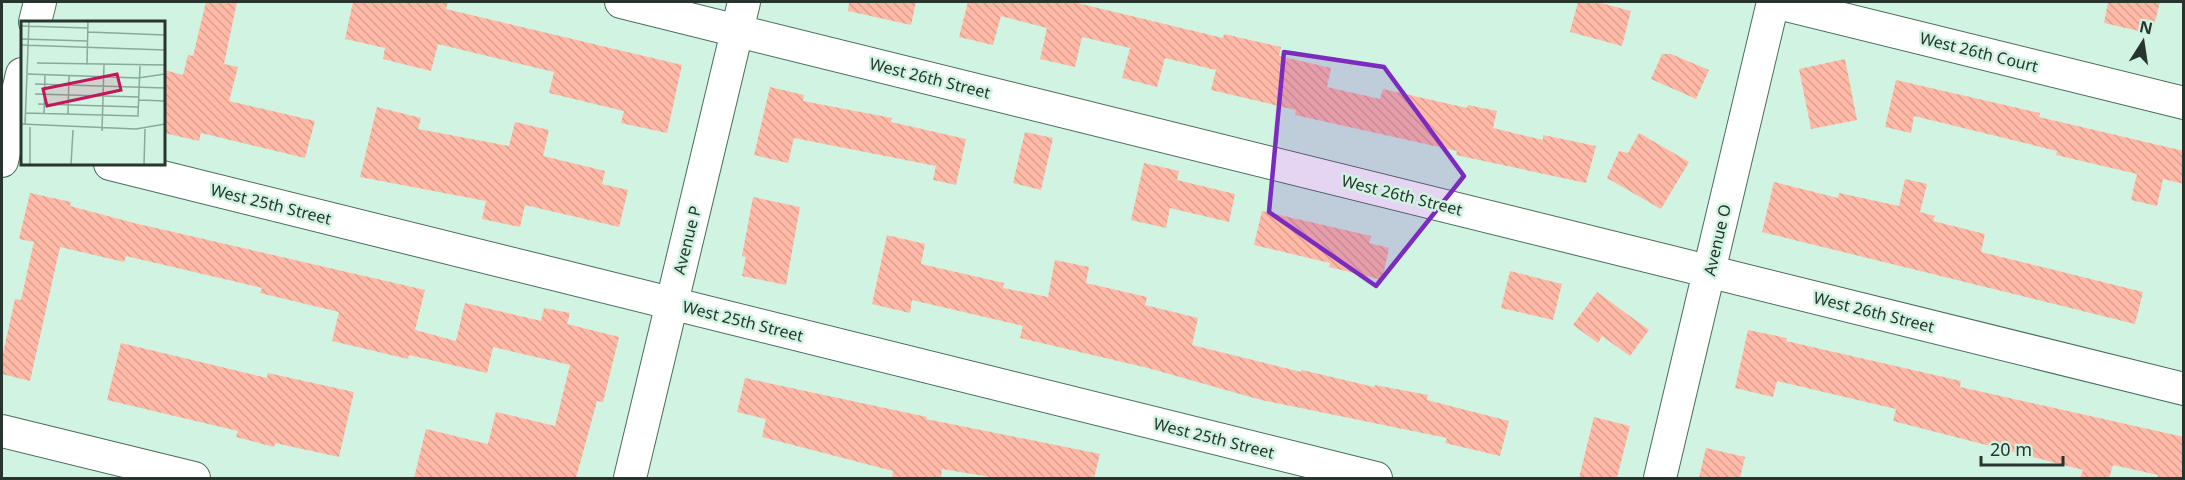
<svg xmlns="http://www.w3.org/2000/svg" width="2185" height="480" font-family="'Noto Sans',sans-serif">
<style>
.building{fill:url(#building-back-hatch)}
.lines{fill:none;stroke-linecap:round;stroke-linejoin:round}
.street-casing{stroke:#4b6c5b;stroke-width:34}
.street{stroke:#fff;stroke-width:32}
.marked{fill:#7b2cbf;fill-opacity:0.2;stroke:#7b2cbf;stroke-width:4.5;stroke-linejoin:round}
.labels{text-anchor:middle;stroke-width:5;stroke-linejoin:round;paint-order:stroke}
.street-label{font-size:16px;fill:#27352e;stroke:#d0f4e1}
.inset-road{fill:none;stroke:#8ca899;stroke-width:1.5}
.view{fill:#c2185b;fill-opacity:0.15;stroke:#c2185b;stroke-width:3}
.inset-edge{fill:none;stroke:#27352e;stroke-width:3}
</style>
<defs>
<pattern id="building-back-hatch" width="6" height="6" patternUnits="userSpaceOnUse" patternTransform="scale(1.5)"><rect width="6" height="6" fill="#ffb9a6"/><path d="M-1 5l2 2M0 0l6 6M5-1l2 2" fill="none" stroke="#dba08f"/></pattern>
</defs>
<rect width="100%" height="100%" fill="#d0f4e1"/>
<path class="building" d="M 206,2 L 237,2 L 224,64 L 238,67 L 229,101 L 315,121 L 305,158 L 201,133 L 199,141 L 164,133 L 164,70 L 183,75 L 188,55 L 193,56 Z
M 353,2 L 448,2 L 446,9 L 682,65 L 667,133 L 621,123 L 624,111 L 549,93 L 554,72 L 438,44 L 431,71 L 383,59 L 385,48 L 345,39 Z
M 849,2 L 916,2 L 911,25 L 848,11 Z
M 968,2 L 1073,2 L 1223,38 L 1224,34 L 1281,47 L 1279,56 L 1331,68 L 1327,87 L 1380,99 L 1383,89 L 1467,108 L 1468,105 L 1497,111 L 1493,128 L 1543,140 L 1543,135 L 1596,146 L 1586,183 L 1456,155 L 1457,151 L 1295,115 L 1296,110 L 1211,90 L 1216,70 L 1165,58 L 1157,87 L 1122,78 L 1130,48 L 1082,37 L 1075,67 L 1040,59 L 1047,28 L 1001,16 L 993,45 L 959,37 Z
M 1578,2 L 1597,2 L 1631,11 L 1622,46 L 1570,32 Z
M 2108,2 L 2160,2 L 2152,34 L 2104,23 Z
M 1662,54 L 1671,54 L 1709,70 L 1696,99 L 1651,79 Z
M 1845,59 L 1857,120 L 1811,129 L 1799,69 Z
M 1896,80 L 2040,113 L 2039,117 L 2184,151 L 2184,184 L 2163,179 L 2157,206 L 2131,200 L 2137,174 L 2056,155 L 2057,151 L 1914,116 L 1911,133 L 1885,127 Z
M 770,87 L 804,95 L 803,101 L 892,118 L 891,122 L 966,139 L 956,185 L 933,180 L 936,166 L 794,138 L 788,163 L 754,155 Z
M 377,107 L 421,118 L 418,129 L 509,146 L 515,122 L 549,130 L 543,156 L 605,171 L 602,184 L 628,190 L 619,227 L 525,205 L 520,227 L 482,219 L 486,201 L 360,177 Z
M 1025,132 L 1053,138 L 1041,190 L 1013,183 Z
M 1639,133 L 1689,162 L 1661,209 L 1607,178 L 1619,151 L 1628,153 Z
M 1144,163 L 1179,171 L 1177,180 L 1235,194 L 1229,222 L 1170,208 L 1166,228 L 1131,220 Z
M 1905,179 L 1927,184 L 1920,212 L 1935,216 L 1933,221 L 1985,234 L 1981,252 L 2143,292 L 2135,324 L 1762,232 L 1774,182 L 1838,198 L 1839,193 L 1899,206 Z
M 30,193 L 71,202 L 70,206 L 134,223 L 425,290 L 415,330 L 456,341 L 465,303 L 541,321 L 544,308 L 570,313 L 567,324 L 619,337 L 603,402 L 597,401 L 576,478 L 414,478 L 426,429 L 488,444 L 496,412 L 555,426 L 570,365 L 493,347 L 487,373 L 409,355 L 408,359 L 332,341 L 339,312 L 260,293 L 262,288 L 126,256 L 124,262 L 60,247 L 30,381 L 2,374 L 2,358 L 15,299 L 21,300 L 34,242 L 19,239 Z
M 753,197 L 800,207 L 786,285 L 742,276 L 746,257 L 742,256 Z
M 1262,211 L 1371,236 L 1369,243 L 1389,248 L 1382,280 L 1329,267 L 1330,263 L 1254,245 Z
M 887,235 L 925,244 L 921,264 L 1004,283 L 1003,288 L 1048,297 L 1055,260 L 1089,267 L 1086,283 L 1147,297 L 1145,305 L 1198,318 L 1192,345 L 1301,372 L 1302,370 L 1374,387 L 1375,385 L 1428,395 L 1427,400 L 1509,421 L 1500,456 L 1445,443 L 1447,438 L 1261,400 L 1148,368 L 1020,338 L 1023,326 L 912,300 L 910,313 L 872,304 Z
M 1510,271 L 1562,284 L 1553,320 L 1501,308 Z
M 1597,292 L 1649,330 L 1630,356 L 1602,336 L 1598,343 L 1573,325 Z
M 1748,330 L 1787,338 L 1786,341 L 1961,381 L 1960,387 L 2184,437 L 2184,478 L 2157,478 L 2158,475 L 2113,465 L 2109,478 L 2080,478 L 2083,470 L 1893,421 L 1896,409 L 1777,381 L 1773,397 L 1735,388 Z
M 121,343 L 267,378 L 268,373 L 354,392 L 339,457 L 275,443 L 274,447 L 236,437 L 238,431 L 107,400 Z
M 745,378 L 927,417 L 926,419 L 1100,454 L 1094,478 L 996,478 L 942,469 L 941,478 L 892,478 L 893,471 L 762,437 L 766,419 L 737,412 Z
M 1594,417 L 1630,426 L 1617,478 L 1579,478 Z
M 1706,448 L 1745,457 L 1740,478 L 1699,478 Z"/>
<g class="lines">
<defs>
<path id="street" d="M 621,2 L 2184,389
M 1774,2 L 2184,103
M 35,22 L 40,2
M 2,161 L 22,74
M 110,164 L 1376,478
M 2,431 L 194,478
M 630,478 L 744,2
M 1660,478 L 1773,2"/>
</defs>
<use href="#street" class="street-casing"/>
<use href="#street" class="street"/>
</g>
<path class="marked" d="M 1284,52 L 1384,67 L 1464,176 L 1376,286 L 1269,212 Z"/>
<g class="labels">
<g class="street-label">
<text transform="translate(1979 52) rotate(14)" y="6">West 26th Court</text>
<text transform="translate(930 78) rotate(14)" y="6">West 26th Street</text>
<text transform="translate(1402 195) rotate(14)" y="6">West 26th Street</text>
<text transform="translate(271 204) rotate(14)" y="6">West 25th Street</text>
<text transform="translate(687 240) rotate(-76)" y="6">Avenue P</text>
<text transform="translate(1717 240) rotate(-77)" y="6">Avenue O</text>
<text transform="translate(1874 312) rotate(14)" y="6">West 26th Street</text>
<text transform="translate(743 321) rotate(14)" y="6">West 25th Street</text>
<text transform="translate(1214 438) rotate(14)" y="6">West 25th Street</text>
</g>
</g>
<g transform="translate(21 21)">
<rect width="144" height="144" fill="#d0f4e1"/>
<path class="inset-road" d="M 0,5 L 67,7M 67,11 L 144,14M 0,18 L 66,20M 0,24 L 144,29M 16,42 L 144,44M 66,44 L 67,0M 7,53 L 117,57 L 144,53M 14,63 L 144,67M 14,73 L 118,76M 118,79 L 144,80M 17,83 L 117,86M 5,92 L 117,95 L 119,45M 23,93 L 24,53M 47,93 L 48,54M 0,103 L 115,108 L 144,103M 4,104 L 8,0M 81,110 L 83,44M 9,144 L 9,106M 50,144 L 52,109M 123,144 L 124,108"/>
<path class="view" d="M 96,53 L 100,69 L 26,85 L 22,68 Z"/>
<rect width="144" height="144" class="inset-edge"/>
</g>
<rect width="2185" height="480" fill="none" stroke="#27352e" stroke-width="6"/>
<g transform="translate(2143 42) rotate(12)" stroke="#d0f4e1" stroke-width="4.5" paint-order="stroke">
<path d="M0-4.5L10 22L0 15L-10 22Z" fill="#27352e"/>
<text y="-9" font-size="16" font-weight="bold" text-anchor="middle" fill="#27352e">N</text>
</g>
<path d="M1981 456v9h82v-9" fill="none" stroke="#27352e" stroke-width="3"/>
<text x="1990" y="456" font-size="18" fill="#27352e" stroke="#d0f4e1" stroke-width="4.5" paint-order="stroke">20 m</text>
</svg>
